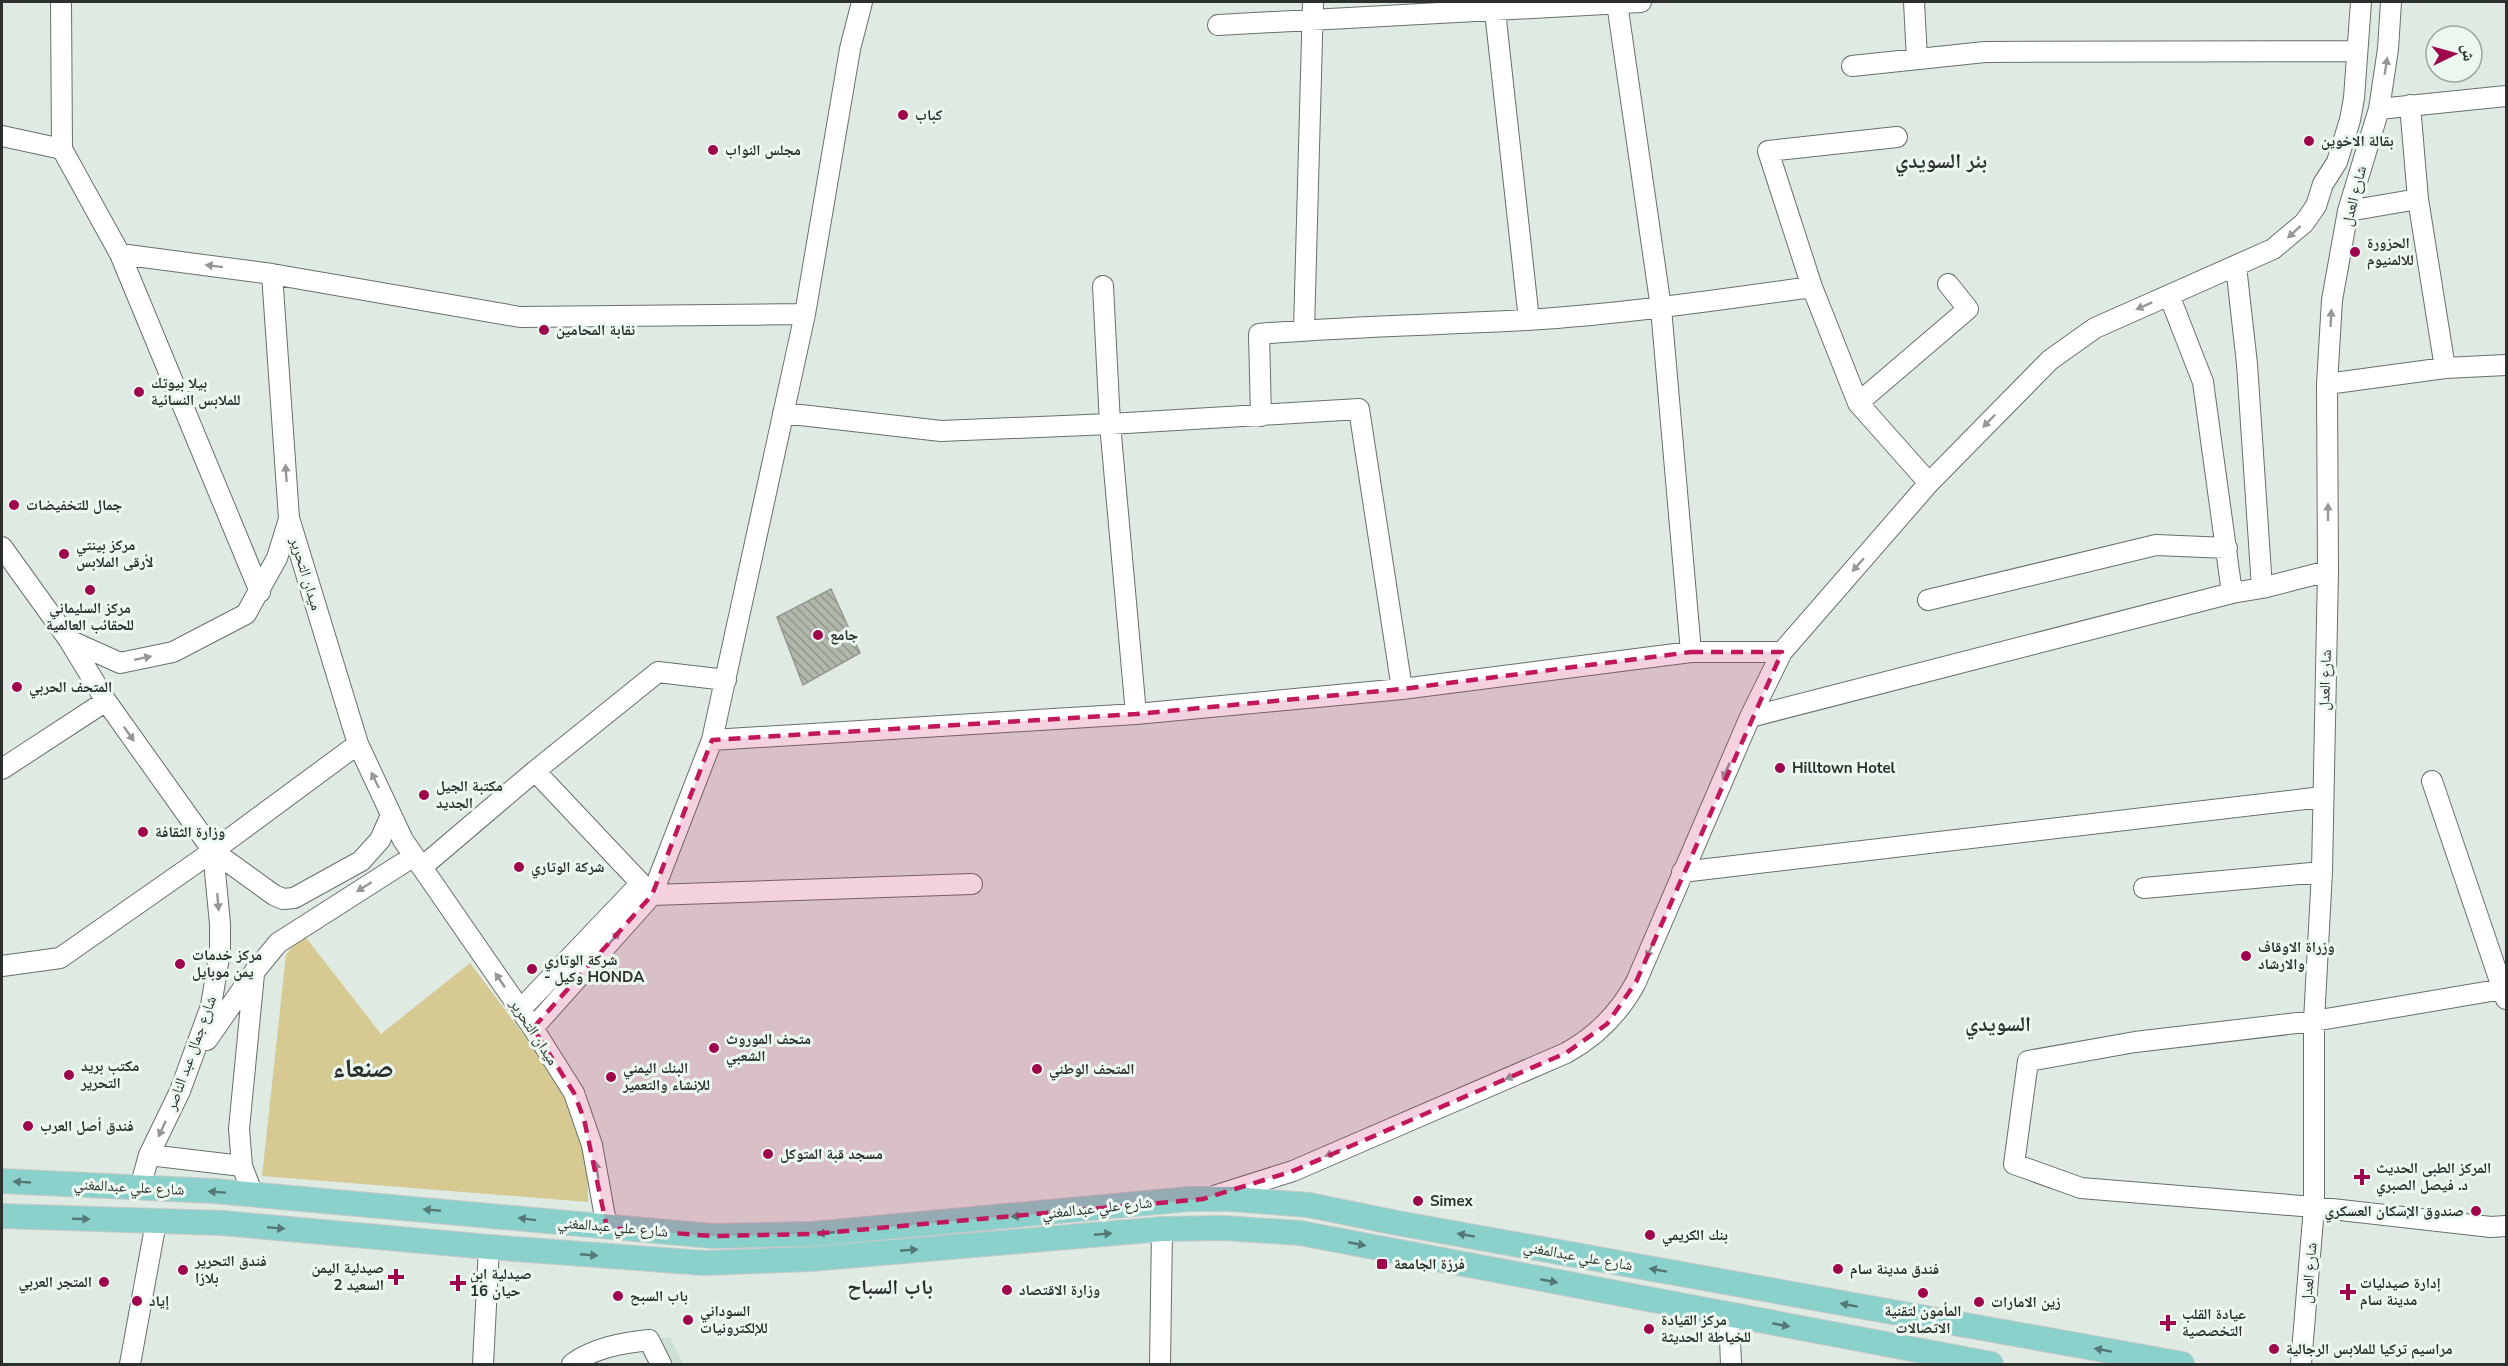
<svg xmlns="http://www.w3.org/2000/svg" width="2508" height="1366" font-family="'Nunito Sans','Noto Naskh Arabic',sans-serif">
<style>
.built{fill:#cde0d4}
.green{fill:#d7c992}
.building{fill:url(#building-back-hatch);stroke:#94998e;stroke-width:1.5}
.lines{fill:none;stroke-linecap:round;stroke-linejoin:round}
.minor-casing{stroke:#67716a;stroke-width:22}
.major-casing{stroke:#c8c9c8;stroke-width:26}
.minor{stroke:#fff;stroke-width:20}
.major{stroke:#8ad0cb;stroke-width:24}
.oneway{fill:#959896}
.oneway2{fill:#567874}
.marked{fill:#c2185b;fill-opacity:0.2;stroke:#c2185b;stroke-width:4.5;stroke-dasharray:12 8;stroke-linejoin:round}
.poi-dot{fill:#9e054d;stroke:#ebf7ef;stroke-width:2}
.labels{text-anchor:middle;stroke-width:6;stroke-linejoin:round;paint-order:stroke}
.poi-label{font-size:15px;font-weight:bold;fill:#2b302d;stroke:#ebf7ef;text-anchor:start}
.street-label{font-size:15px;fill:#2b302d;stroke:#ebf7ef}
.district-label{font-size:21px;font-weight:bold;fill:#2b302d;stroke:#ebf7ef}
.town-label{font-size:27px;font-weight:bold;fill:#2b302d;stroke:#ebf7ef}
</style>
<defs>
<pattern id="building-back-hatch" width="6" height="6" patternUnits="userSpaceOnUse" patternTransform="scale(1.5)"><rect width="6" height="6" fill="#b2b7ac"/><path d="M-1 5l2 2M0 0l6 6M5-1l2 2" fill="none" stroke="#91958c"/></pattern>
</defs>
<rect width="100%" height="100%" fill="#deeae2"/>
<path class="built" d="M 670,1337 L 683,1364 L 647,1364 L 636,1341 Z"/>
<path class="green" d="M 303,934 L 381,1034 L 470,963 L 566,1091 L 587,1147 L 588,1202 L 262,1176 L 286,955 Z"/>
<path class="building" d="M 831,589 L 860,653 L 803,685 L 777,617 Z"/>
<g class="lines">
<defs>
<path id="minor" d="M 61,2 L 62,149 L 120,254 L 260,592
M 1494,2 L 1529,320
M 1914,2 L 1917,59
M 1617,3 L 1661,308 L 1691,652
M 1218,25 L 1641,2
M 1852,66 L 1985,52 L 2357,51
M 2410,105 L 2418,199 L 2445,368
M 2379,109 L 2506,96
M 2,136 L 62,149
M 1897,137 L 1768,151 L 1812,287 L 1858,403 L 1929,483
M 2348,211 L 2418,199
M 120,254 L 272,274 L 520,317 L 805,314
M 2236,266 L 2247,364 L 2262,588
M 272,274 L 289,518 L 358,744 L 403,840 L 533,1028 L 574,1093 L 592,1145 L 607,1228
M 1103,286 L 1110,424 L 1136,714
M 2169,295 L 2203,382 L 2232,593
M 1304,330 L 1313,2
M 2327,384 L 2445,368 L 2506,365
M 1858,403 L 1968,309 L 1948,284
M 783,413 L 941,431 L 1110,424 L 1359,409 L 1402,689
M 1261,416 L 1259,334 C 1348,326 1438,325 1527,320 C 1623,314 1718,300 1812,287
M 2,547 L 69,640 L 106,701 L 213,851 L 220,924 L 220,951 L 211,1006 L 180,1091 L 149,1155 L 140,1188
M 1928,600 L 2156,545 L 2227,548
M 69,640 L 120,663 L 173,652 L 246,614 L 277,558 L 289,519
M 1782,652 L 1929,483 L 2050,360 L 2095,328 L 2273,249 L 2304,223 L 2316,206 L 2323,184 L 2337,162 L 2350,120 L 2354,98 L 2361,2
M 1750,717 L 2232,593 L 2262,588 L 2328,571
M 712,740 L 1136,714 L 1402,689 L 1691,652 L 1782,652 L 1750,717 L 1636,982 C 1619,1014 1597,1036 1566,1053 L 1293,1171 L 1217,1195
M 2,769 L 106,701
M 535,771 L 652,895 L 972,884
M 2432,781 L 2506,999
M 213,851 L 274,895 L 283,899 L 294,898 L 361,861 L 380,840 L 391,815
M 422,867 L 535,771 L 658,672 L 726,680
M 1682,872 L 2322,797
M 2144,888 L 2322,872
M 2,966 L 60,958 L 213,851 L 358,744
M 2503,989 L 2314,1021 L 2135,1042 L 2028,1061 L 2014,1164 L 2081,1188 L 2314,1207 L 2491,1227 L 2506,1226
M 520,1010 L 640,884
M 533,1028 L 652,895 L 712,740 L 805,314 L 850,49 L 862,2
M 207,1040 L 255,971 L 278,943 L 414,856
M 149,1155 L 242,1166
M 253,1195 L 242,1166 L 239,1129 L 254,974
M 1729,1315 L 1731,1364
M 130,1364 L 156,1222
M 483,1364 L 489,1247
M 572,1364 C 593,1348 622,1343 649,1340 L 661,1364
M 1160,1364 L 1162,1229
M 2301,1364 L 2314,1207 L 2314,1021 L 2322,872 L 2328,571 L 2327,384 L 2332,300 L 2348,211 L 2379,109 L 2388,49 L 2391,2"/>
<path id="major" d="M 2,1181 L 214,1191 L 712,1236 L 812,1234 L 1189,1199 L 1232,1199 L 1309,1205 L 1397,1223 L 2182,1364
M 2,1216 L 222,1223 L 489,1247 L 704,1263 L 811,1259 L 1162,1229 L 1224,1228 L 1300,1233 L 1991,1364"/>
</defs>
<use href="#minor" class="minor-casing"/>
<use href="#major" class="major-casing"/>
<use href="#minor" class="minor"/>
<use href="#major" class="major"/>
</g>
<defs><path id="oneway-solid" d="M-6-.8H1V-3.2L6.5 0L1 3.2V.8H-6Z" transform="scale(1.5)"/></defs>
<g class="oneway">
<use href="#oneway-solid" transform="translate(2386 66) rotate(-81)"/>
<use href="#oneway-solid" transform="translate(2294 232) rotate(137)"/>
<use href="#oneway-solid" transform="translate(214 266) rotate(-173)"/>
<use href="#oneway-solid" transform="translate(2144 306) rotate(156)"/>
<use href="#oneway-solid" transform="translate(2331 318) rotate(-87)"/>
<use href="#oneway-solid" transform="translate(1989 421) rotate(134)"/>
<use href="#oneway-solid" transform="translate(286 473) rotate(-94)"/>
<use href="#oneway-solid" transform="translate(2328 512) rotate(-90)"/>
<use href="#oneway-solid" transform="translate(1858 565) rotate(131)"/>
<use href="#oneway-solid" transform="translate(143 658) rotate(-12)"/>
<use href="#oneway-solid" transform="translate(129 734) rotate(55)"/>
<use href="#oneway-solid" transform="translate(1726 771) rotate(114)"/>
<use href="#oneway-solid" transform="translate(375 780) rotate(-116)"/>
<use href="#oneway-solid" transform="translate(364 887) rotate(148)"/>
<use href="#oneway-solid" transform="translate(218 902) rotate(85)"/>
<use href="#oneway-solid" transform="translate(614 938) rotate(-48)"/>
<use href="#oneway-solid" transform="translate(1650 950) rotate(113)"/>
<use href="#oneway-solid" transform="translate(500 980) rotate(-124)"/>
<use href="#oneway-solid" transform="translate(1513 1076) rotate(157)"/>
<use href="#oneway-solid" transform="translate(162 1129) rotate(115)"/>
<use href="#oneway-solid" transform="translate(1333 1153) rotate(157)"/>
<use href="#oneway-solid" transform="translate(597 1170) rotate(-99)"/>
</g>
<g class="oneway2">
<use href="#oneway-solid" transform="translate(22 1182) rotate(-177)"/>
<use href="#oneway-solid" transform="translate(217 1192) rotate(-176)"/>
<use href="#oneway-solid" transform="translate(432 1210) rotate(-175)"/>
<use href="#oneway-solid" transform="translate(1020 1216) rotate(175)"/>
<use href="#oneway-solid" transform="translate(81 1219) rotate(2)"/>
<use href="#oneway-solid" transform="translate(527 1219) rotate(-173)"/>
<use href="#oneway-solid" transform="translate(276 1228) rotate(5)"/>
<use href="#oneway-solid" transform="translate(826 1233) rotate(175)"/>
<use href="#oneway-solid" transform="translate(1103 1234) rotate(-5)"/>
<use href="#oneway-solid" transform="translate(1466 1235) rotate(-170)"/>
<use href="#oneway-solid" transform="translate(1357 1244) rotate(11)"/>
<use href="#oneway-solid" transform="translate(909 1250) rotate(-5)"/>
<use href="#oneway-solid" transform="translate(589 1255) rotate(5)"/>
<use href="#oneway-solid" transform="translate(1658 1270) rotate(-170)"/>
<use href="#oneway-solid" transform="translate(1549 1281) rotate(11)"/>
<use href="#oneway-solid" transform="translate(1849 1305) rotate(-170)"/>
<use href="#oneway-solid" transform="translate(1781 1325) rotate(11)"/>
<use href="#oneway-solid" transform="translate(2103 1350) rotate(-170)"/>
</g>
<path class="marked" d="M 1691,652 L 1782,652 L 1636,982 L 1607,1024 L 1566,1053 L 1293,1171 L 1203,1199 L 812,1234 L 712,1236 L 607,1228 L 584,1119 L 574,1093 L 533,1028 L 652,895 L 712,740 L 1136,714 L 1402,689 Z"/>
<g class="poi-dot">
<circle cx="903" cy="115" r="6"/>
<circle cx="2309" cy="141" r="6"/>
<circle cx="713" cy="150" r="6"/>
<circle cx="2355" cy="252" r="6"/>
<circle cx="544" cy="330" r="6"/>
<circle cx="139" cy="392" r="6"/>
<circle cx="14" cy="505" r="6"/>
<circle cx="64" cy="554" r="6"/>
<circle cx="90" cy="590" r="6"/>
<circle cx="818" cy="635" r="6"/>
<circle cx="17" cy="687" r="6"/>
<circle cx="1780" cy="768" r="6"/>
<circle cx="424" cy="795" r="6"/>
<circle cx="143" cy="832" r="6"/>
<circle cx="519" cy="867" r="6"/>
<circle cx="2246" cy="956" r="6"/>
<circle cx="180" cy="964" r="6"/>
<circle cx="532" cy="969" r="6"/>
<circle cx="714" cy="1048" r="6"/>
<circle cx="1037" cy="1069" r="6"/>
<circle cx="69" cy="1075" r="6"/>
<circle cx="611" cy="1077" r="6"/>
<circle cx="28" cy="1126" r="6"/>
<circle cx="768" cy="1154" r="6"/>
<path d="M2359 1168h6v6h6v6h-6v6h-6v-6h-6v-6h6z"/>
<circle cx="1418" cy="1201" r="6"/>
<circle cx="2476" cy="1211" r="6"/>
<circle cx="1650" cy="1235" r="6"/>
<rect x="1376" y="1258" width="12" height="12" rx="3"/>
<circle cx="1838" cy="1269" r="6"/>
<circle cx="183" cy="1270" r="6"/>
<path d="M393 1268h6v6h6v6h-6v6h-6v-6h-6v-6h6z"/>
<circle cx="104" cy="1282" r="6"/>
<path d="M455 1274h6v6h6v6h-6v6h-6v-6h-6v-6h6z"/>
<circle cx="1007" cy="1290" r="6"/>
<path d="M2345 1283h6v6h6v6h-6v6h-6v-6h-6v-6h6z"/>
<circle cx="1923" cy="1293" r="6"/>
<circle cx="618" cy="1296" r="6"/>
<circle cx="137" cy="1301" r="6"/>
<circle cx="1979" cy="1302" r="6"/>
<circle cx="688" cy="1320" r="6"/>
<path d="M2165 1314h6v6h6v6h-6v6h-6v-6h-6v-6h6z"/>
<circle cx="1649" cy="1329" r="6"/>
<circle cx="2274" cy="1349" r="6"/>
</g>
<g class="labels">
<g class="poi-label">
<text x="915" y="120">كباب</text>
<text x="2321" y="146">بقالة الاخوين</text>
<text x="725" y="155">مجلس النواب</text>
<text x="2367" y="248">الحزورة<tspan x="2367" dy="17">للالمنيوم</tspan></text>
<text x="556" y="335">نقابة المحامين</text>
<text x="151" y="388">بيلا بيوتك<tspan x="151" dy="17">للملابس النسائية</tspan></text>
<text x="26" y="510">جمال للتخفيضات</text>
<text x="76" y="550">مركز بينتي<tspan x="76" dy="17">لأرقى الملابس</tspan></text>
<text x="90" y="613" text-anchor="middle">مركز السليماني<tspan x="90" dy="17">للحقائب العالمية</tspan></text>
<text x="830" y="640">جامع</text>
<text x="29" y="692">المتحف الحربي</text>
<text x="1792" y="773">Hilltown Hotel</text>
<text x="436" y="791">مكتبة الجيل<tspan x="436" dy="17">الجديد</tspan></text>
<text x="155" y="837">وزارة الثقافة</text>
<text x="531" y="872">شركة الوتاري</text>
<text x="2258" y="952">وزراة الاوقاف<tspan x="2258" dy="17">والارشاد</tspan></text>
<text x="192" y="960">مركز خدمات<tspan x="192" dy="17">يمن موبايل</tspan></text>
<text x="544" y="965">شركة الوتاري<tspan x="544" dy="17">- وكيل HONDA</tspan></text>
<text x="726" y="1044">متحف الموروث<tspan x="726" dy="17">الشعبي</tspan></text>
<text x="81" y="1071">مكتب بريد<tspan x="81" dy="17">التحرير</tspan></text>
<text x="623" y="1073">البنك اليمني<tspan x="623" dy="17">للإنشاء والتعمير</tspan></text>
<text x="1049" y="1074">المتحف الوطني</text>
<text x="40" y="1131">فندق أصل العرب</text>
<text x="780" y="1159">مسجد قبة المتوكل</text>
<text x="2376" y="1173">المركز الطبي الحديث<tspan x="2376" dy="17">د. فيصل الصبري</tspan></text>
<text x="1430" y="1206">Simex</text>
<text x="2464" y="1216" text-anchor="end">صندوق الإسكان العسكري</text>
<text x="1662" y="1240">بنك الكريمي</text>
<text x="195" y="1266">فندق التحرير<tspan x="195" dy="17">بلازا</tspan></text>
<text x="1394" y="1269">فرزة الجامعة</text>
<text x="384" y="1273" text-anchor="end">صيدلية اليمن<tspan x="384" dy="17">السعيد 2</tspan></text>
<text x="1850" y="1274">فندق مدينة سام</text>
<text x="470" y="1279">صيدلية ابن<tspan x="470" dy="17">حيان 16</tspan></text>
<text x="92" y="1287" text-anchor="end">المتجر العربي</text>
<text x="2360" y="1288">إدارة صيدليات<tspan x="2360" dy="17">مدينة سام</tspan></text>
<text x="1019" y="1295">وزارة الاقتصاد</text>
<text x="630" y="1301">باب السبح</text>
<text x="149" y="1306">إياد</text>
<text x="1991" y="1307">زين الامارات</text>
<text x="700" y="1316">السوداني<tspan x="700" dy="17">للإلكترونيات</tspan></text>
<text x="1923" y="1316" text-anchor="middle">المأمون لتقنية<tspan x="1923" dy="17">الاتصالات</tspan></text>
<text x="2182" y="1319">عيادة القلب<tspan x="2182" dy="17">التخصصية</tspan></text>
<text x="1661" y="1325">مركز القيادة<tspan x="1661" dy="17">للخياطة الحديثة</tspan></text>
<text x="2286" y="1354">مراسيم تركيا للملابس الرجالية</text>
</g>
<g class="street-label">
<text transform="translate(2354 196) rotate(-76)" y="5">شارع العدل</text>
<text transform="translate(306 574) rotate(73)" y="5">ميدان التحرير</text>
<text transform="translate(2325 680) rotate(-88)" y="5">شارع العدل</text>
<text transform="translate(534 1032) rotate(57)" y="5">ميدان التحرير</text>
<text transform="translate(191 1053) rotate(-70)" y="5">شارع جمال عبد الناصر</text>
<text transform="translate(129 1187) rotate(3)" y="5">شارع علي عبدالمغني</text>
<text transform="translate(1097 1208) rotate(-6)" y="5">شارع علي عبدالمغني</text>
<text transform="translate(613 1227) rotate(5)" y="5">شارع علي عبدالمغني</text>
<text transform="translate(1578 1256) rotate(10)" y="5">شارع علي عبدالمغني</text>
<text transform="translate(2309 1273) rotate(-85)" y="5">شارع العدل</text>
</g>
<g class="district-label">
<text x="1941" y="168">بئر السويدي</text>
<text x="1998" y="1031">السويدي</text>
<text x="890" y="1294">باب السباح</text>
</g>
<g class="town-label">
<text x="363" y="1077">صنعاء</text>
</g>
</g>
<rect width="2508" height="1366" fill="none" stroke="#2b302d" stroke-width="6"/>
<g transform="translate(2454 54) rotate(85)"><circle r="28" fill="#ebf7ef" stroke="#9ea7a1" stroke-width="1.5"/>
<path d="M0-4.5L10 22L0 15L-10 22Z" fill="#9e054d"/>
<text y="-9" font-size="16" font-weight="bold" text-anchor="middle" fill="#2b302d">ش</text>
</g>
</svg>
